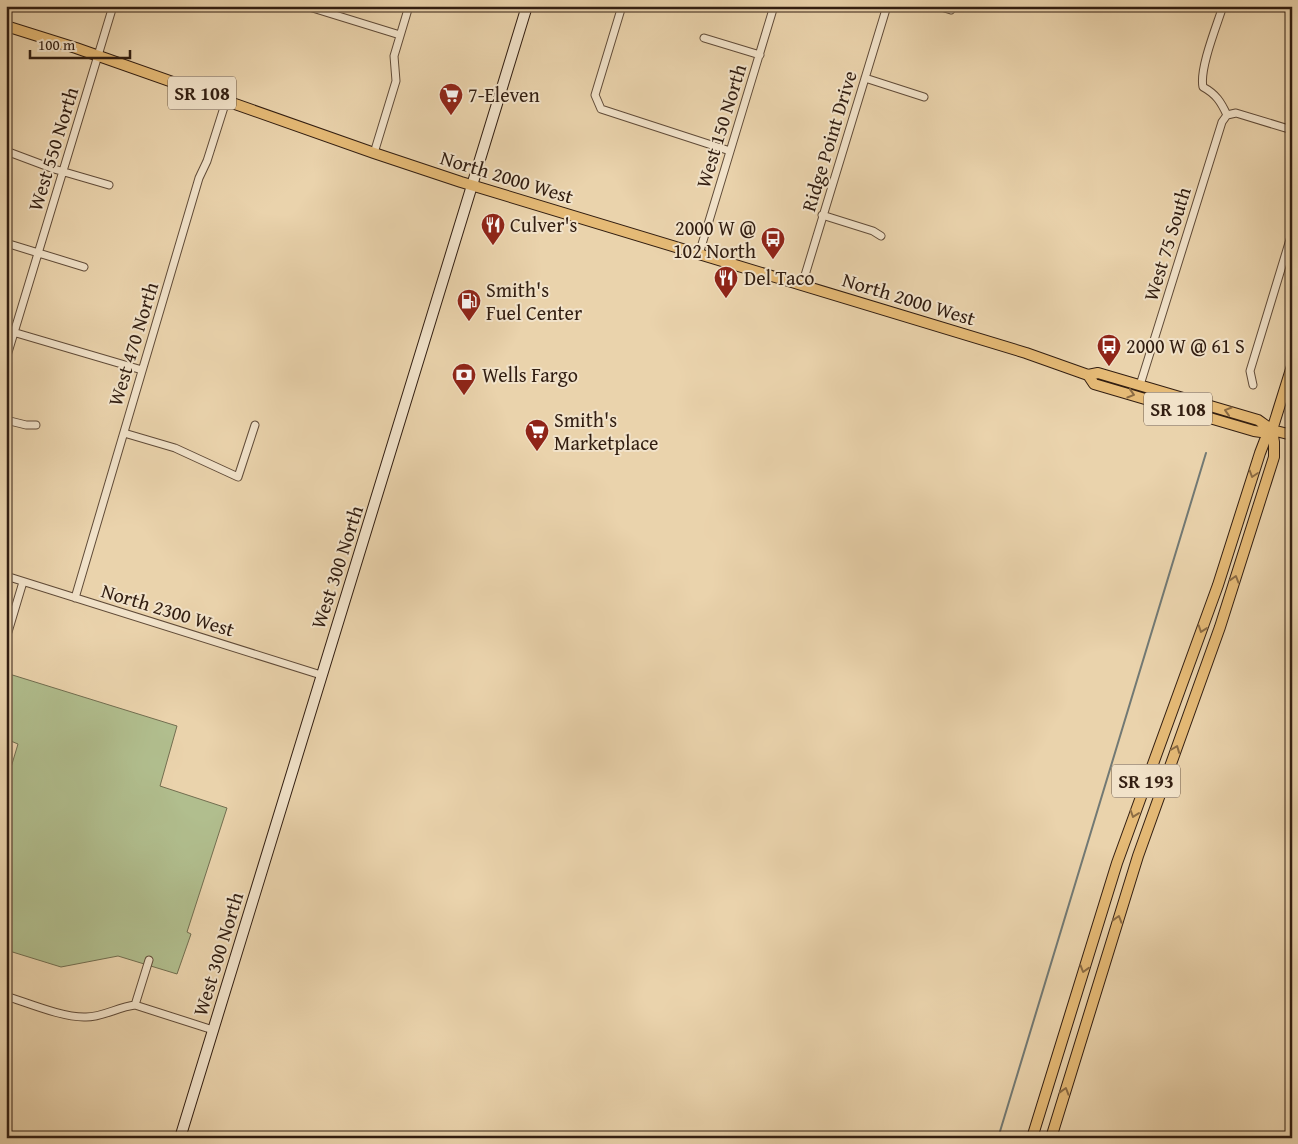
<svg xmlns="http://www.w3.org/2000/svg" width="1298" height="1144" font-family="'Gentium Book Plus',serif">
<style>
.green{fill:#b1be8e;stroke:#726e50}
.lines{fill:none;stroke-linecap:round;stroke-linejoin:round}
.stream{stroke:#727974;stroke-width:2}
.street-casing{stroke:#604b38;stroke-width:9}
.secondary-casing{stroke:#321e11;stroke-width:12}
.primary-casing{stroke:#321e11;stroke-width:12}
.street{stroke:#f1e2c9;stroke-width:7}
.secondary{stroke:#f1e2c9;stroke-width:10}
.primary{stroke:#e5ba76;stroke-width:10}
.oneway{stroke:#8c6c44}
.labels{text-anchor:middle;stroke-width:4;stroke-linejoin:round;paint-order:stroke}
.shield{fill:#f1e2c9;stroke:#6b5948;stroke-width:1}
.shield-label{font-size:19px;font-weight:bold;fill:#321e11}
.poi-label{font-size:20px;fill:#321e11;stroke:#f1e2c9;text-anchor:start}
.street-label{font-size:20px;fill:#321e11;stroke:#f1e2c9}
</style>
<rect width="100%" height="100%" fill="#ead3ac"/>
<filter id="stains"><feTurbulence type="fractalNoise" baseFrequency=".004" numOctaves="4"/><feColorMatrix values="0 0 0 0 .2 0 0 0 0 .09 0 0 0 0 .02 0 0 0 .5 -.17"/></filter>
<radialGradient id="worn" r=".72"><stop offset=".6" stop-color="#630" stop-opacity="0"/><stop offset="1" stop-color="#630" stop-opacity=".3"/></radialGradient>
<path class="green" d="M 6,673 L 177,726 L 160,786 L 227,808 L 187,932 L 191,934 L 177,974 L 118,956 L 61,967 L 6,950 L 6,784 L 18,744 L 6,739 Z"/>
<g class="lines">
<path class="stream" d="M 998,1138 L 1206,453"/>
<defs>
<path id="street" d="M 306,6 L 400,35
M 622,6 L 595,95 L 601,109 L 730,151
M 938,6 L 951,10
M 1223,6 C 1217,25 1199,69 1203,87 C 1216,94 1221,102 1227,115
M 704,38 L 760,55
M 865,78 L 924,97
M 1227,115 L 1236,113 L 1292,130
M 6,151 L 54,169 L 109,185
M 374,153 L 396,81 L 394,56 L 409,6
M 822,215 L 873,231 L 881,236
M 6,243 L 84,267
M 699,254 L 774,6
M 802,285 L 887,6
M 6,330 L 142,370
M 6,359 L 113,6
M 1140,385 L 1222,122 L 1227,115
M 1253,385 L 1250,371 L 1292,233
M 6,420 L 26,425 L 36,425
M 124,433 L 175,448 L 238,477 L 255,425
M 6,576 L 321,675
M 75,598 L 199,178 L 207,161 L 226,101
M 8,632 L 23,582
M 6,996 C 28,1003 64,1018 86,1017 C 103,1017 118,1007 135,1005 L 213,1030
M 135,1005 L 149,960"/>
<path id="secondary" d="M 180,1138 L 527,6"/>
<path id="primary" d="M 6,26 L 76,48 L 374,153 L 461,182 L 1026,353 L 1088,375 L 1094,384 L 1254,431 L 1261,432 L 1272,430
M 1088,375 L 1098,373 L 1258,420 L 1272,430 L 1292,435
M 1032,1138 L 1117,863 L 1218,585 L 1260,453 L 1265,440 L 1272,430 L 1292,366
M 1051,1138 L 1138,856 L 1220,627 L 1274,457 L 1274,442 L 1272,430"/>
</defs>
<use href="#street" class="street-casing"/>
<use href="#secondary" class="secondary-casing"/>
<use href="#primary" class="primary-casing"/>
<use href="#street" class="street"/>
<use href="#secondary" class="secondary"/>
<use href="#primary" class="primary"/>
</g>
<defs><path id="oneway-chevron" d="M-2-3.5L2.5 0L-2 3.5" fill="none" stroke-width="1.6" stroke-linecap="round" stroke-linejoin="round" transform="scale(1.25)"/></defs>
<g class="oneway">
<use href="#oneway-chevron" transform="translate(1131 394) rotate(17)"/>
<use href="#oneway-chevron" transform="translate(1228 411) rotate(-163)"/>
<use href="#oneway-chevron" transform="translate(1253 474) rotate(108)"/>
<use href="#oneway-chevron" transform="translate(1235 579) rotate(-73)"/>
<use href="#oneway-chevron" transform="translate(1202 629) rotate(109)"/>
<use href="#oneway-chevron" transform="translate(1176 749) rotate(-69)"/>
<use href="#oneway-chevron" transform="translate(1134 814) rotate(109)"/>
<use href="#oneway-chevron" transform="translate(1118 919) rotate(-73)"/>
<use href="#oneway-chevron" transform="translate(1084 969) rotate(107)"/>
<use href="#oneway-chevron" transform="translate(1065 1091) rotate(-73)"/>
</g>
<defs>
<symbol id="supermarket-pin" viewBox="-11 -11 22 30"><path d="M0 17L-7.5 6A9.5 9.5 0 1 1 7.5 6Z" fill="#8f2418" stroke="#f1e2c9"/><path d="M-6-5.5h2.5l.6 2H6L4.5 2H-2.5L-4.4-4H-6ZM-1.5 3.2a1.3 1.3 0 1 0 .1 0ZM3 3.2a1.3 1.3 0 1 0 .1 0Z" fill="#fff"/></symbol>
<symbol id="restaurant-pin" viewBox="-11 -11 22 30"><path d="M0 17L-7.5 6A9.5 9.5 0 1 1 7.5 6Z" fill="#8f2418" stroke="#f1e2c9"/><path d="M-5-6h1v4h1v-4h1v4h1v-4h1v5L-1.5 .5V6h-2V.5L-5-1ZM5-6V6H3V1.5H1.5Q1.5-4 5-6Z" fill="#fff"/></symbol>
<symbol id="bus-pin" viewBox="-11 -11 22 30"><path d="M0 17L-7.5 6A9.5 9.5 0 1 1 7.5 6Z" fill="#8f2418" stroke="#f1e2c9"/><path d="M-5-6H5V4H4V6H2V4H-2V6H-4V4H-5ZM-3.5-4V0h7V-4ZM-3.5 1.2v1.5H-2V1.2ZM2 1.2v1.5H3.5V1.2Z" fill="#fff"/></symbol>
<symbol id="fuel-pin" viewBox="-11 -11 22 30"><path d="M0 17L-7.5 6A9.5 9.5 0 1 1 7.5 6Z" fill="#8f2418" stroke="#f1e2c9"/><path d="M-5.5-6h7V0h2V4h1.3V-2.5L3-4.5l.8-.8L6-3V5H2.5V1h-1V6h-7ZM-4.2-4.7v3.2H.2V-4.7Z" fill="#fff"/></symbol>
<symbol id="bank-pin" viewBox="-11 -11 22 30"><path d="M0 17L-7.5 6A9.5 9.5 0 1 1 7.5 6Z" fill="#8f2418" stroke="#f1e2c9"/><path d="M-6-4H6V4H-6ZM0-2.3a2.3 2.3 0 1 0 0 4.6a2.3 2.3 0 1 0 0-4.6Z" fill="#fff"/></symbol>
</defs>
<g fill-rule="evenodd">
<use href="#supermarket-pin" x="437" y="81" width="28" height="38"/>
<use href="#restaurant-pin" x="479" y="211" width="28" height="38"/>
<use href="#bus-pin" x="759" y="225" width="28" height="38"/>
<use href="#restaurant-pin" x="712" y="264" width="28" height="38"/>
<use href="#fuel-pin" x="455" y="287" width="28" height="38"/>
<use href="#bus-pin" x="1095" y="332" width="28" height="38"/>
<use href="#bank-pin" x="450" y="361" width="28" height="38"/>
<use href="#supermarket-pin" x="523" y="417" width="28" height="38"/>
</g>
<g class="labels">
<g class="shield">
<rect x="168" y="76.5" width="68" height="33" rx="4"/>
<rect x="1144" y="392.5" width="68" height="33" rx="4"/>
<rect x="1112" y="764.5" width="68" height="33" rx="4"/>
</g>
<g class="shield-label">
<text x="202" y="100">SR 108</text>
<text x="1178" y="416">SR 108</text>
<text x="1146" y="788">SR 193</text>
</g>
<g class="poi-label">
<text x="468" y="102">7-Eleven</text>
<text x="510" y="232">Culver's</text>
<text x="756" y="235" text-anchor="end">2000 W @<tspan x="756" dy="23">102 North</tspan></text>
<text x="744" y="285">Del Taco</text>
<text x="486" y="297">Smith's<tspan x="486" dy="23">Fuel Center</tspan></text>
<text x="1126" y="353">2000 W @ 61 S</text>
<text x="482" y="382">Wells Fargo</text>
<text x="554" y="427">Smith's<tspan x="554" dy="23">Marketplace</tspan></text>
</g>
<g class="street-label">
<text transform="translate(721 126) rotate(-73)" y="7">West 150 North</text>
<text transform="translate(829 141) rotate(-73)" y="7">Ridge Point Drive</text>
<text transform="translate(53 149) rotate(-73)" y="7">West 550 North</text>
<text transform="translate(507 177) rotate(17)" y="7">North 2000 West</text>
<text transform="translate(1167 244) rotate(-73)" y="7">West 75 South</text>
<text transform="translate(909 299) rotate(17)" y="7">North 2000 West</text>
<text transform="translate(133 344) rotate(-73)" y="7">West 470 North</text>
<text transform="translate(337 567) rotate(-72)" y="7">West 300 North</text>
<text transform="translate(168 610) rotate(17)" y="7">North 2300 West</text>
<text transform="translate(218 954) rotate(-73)" y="7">West 300 North</text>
</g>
</g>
<rect width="1298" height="1144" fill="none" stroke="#ead3ac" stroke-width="25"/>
<rect x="8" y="8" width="1283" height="1129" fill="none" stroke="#321e11" stroke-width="2.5"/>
<rect x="12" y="12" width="1273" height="1119" fill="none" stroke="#321e11"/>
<path d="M30 50v8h100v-8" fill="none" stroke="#321e11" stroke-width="2.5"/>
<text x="38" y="50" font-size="15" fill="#321e11" stroke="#f1e2c9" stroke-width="4" paint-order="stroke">100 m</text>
<rect width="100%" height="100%" filter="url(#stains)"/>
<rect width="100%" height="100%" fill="url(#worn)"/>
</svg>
